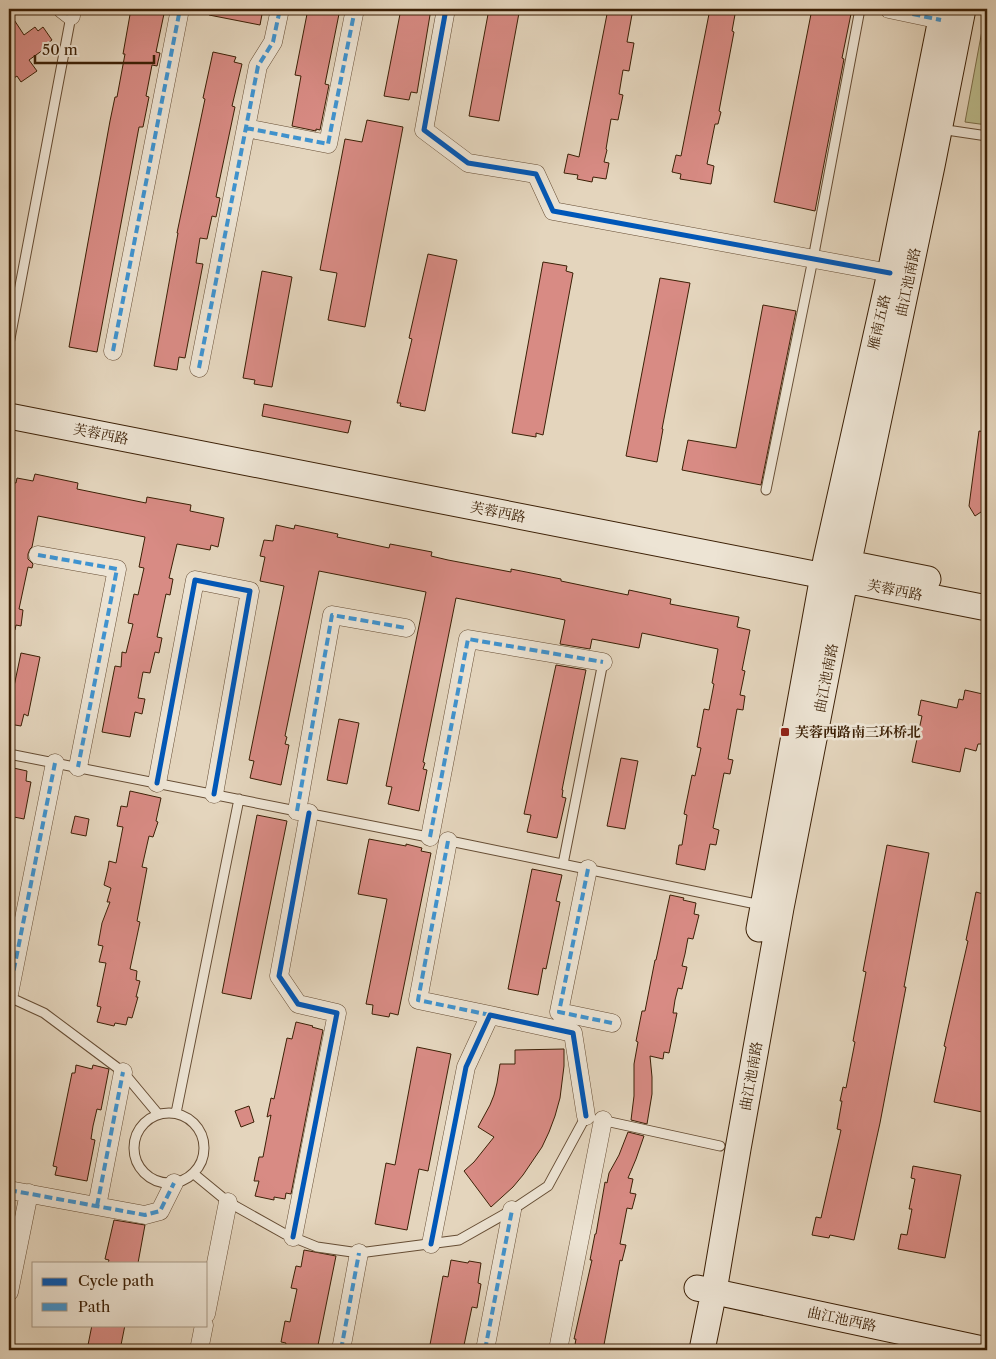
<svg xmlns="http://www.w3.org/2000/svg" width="996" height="1359" font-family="'Libre Caslon Text','Noto Serif SC',serif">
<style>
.green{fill:#bbbb8c;stroke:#7c6e49}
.building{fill:#d88b84;stroke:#3c2006}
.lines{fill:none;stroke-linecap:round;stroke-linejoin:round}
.lane-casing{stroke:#664d34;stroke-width:11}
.street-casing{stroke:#664d34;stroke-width:19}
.secondary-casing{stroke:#3c2006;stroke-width:27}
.lane{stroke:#ede4d4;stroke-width:9}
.street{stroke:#ede4d4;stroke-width:18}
.secondary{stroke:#ede4d4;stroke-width:25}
.quiet{stroke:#3f94d1;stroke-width:4;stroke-dasharray:8 4;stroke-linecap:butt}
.cycleway-casing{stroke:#ede4d4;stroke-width:8}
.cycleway{stroke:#0057b8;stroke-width:5}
.poi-dot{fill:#8f2418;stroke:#ede4d4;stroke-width:2}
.labels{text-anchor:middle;stroke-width:5;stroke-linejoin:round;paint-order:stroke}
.street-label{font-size:14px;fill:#3c2006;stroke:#ede4d4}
.poi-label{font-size:14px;font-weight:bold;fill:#3c2006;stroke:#ede4d4;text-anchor:start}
</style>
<rect width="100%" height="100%" fill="#e4d5bd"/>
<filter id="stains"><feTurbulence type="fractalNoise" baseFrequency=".004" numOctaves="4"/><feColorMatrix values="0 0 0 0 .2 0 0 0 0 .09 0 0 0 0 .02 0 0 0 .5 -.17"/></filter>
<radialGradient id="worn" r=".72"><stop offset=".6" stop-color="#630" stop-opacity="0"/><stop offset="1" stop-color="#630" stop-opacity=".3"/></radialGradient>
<path class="green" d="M 986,9 L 987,9 L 987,125 L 965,122 Z"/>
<path class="building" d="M 131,9 L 165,9 L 156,52 L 160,53 L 157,66 L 152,65 L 146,96 L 149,97 L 143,127 L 139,127 L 97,352 L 69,347 L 110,121 L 115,97 L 117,97 L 125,54 L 123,54 Z
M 210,9 L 263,9 L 260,25 L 209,15 Z
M 308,9 L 340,9 L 325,84 L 329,85 L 320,130 L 316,129 L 316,131 L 292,126 L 301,76 L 295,75 Z
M 401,9 L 431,9 L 417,93 L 411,92 L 409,100 L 384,96 Z
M 489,9 L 512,9 L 512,12 L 519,13 L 499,121 L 469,116 Z
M 608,9 L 633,9 L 627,42 L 634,43 L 629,71 L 623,70 L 619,94 L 623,95 L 618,120 L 611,119 L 606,149 L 607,150 L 604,162 L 609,163 L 606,179 L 593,177 L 592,182 L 577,179 L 578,175 L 564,173 L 568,154 L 579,157 Z
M 710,9 L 736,9 L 732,31 L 734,32 L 719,111 L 721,112 L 718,124 L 715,124 L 707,164 L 714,166 L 711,184 L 680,179 L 681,174 L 672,172 L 676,155 L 681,156 Z
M 812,9 L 852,9 L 842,58 L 844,59 L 815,211 L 774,202 Z
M 9,12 L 24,35 L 35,27 L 38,31 L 43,27 L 52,40 L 48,43 L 50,45 L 29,60 L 37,71 L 21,82 L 17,76 L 14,78 L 9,71 Z
M 213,52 L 236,57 L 234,62 L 242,64 L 232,106 L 235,107 L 216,197 L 220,198 L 216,217 L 212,216 L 207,239 L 200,238 L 196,263 L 203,264 L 185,358 L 179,357 L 177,370 L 154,366 L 178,233 L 177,233 L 205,99 L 203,98 Z
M 367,120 L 403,127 L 365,327 L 328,320 L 337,273 L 320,270 L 345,139 L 362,142 Z
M 428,254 L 457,260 L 425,411 L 400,406 L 401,403 L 397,403 L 412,339 L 409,338 Z
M 543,262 L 567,266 L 566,271 L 573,273 L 543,435 L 536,433 L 536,437 L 512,433 Z
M 262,271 L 292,277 L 272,387 L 254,384 L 255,380 L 243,378 Z
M 660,278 L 690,283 L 662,429 L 663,429 L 657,462 L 626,456 Z
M 763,305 L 796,311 L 761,485 L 682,470 L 688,440 L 736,448 Z
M 264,404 L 351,421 L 348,433 L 262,416 Z
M 979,431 L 987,432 L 987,508 L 975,516 L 969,506 Z
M 35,474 L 78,483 L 77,489 L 146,503 L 147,497 L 191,505 L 190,511 L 224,518 L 218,547 L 211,545 L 210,550 L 177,544 L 169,578 L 173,579 L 170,595 L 166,594 L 157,637 L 162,638 L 159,653 L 155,652 L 150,673 L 143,672 L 138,698 L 145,699 L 142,714 L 135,712 L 130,737 L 102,732 L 115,666 L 121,667 L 122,652 L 126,653 L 133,624 L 128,623 L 134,594 L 138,595 L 144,568 L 139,567 L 145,537 L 38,516 L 32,547 L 30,549 L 28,554 L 28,559 L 33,564 L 32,568 L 28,567 L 19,609 L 23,610 L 21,626 L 16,625 L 15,630 L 9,630 L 9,525 L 14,512 L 10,511 L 11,508 L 9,507 L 9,482 L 16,483 L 17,478 L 33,481 Z
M 276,525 L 294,529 L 295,525 L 338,534 L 337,537 L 389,548 L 390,544 L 432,552 L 431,556 L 448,560 L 511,572 L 511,569 L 561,579 L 561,581 L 628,595 L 629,590 L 671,599 L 670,604 L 739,617 L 737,627 L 750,630 L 742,670 L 745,671 L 740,695 L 745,696 L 743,710 L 737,709 L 728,759 L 733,760 L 730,774 L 724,773 L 713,828 L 719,830 L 716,845 L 710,844 L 705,870 L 676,864 L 679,845 L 682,845 L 687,815 L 684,814 L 692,775 L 695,776 L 701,748 L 697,747 L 704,709 L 709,710 L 714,684 L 712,683 L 718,649 L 642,633 L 639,648 L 592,639 L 590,649 L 560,644 L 565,620 L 456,598 L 423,762 L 425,763 L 423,769 L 427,770 L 419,811 L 388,804 L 392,787 L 386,786 L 426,592 L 319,571 L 285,736 L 287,737 L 285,744 L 289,745 L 281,785 L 250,778 L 254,761 L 249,760 L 284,586 L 260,581 L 265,557 L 260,556 L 264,540 L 273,541 Z
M 21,653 L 40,657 L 28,716 L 24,714 L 21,726 L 9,724 L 9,710 Z
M 556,665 L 586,670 L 562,790 L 563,790 L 562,797 L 566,798 L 557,838 L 527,832 L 531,815 L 524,814 Z
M 965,690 L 987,695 L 987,720 L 982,744 L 978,744 L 976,751 L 965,748 L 960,772 L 912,762 L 922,716 L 918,715 L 921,700 L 957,708 L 959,699 L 963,700 Z
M 339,719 L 359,723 L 347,784 L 327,780 Z
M 621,758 L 638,761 L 625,829 L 607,826 Z
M 9,767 L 27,771 L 26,781 L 31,782 L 24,819 L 9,816 Z
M 130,791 L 161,798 L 156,821 L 158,822 L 153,837 L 149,836 L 142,867 L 147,868 L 137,921 L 140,922 L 130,969 L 137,971 L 136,980 L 140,981 L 136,997 L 138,997 L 132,1018 L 128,1017 L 126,1025 L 115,1023 L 114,1026 L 97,1022 L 101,1007 L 97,1006 L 106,963 L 99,962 L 103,946 L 98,945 L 102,923 L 110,902 L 107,902 L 111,888 L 104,885 L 108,868 L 109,861 L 116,863 L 123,827 L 117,826 L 121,806 L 127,807 Z
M 257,815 L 287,821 L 251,999 L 222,993 Z
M 75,816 L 89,819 L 86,836 L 71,833 Z
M 369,839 L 406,846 L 406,844 L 422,848 L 421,851 L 431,853 L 398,1015 L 390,1013 L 389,1017 L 372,1014 L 373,1005 L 366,1004 L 387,899 L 358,894 Z
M 887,845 L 929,853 L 904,987 L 906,987 L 880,1123 L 854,1240 L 830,1235 L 829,1238 L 812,1235 L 816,1217 L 821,1218 L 841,1130 L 837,1129 L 842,1101 L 840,1101 L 843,1087 L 846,1088 L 855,1042 L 853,1041 L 866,972 L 863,971 Z
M 532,869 L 562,875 L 556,901 L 560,902 L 546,969 L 543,968 L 538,995 L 508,989 Z
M 976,892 L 987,895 L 987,1090 L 982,1112 L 934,1102 L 946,1047 L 944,1046 L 968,941 L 966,940 Z
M 670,895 L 684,898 L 683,900 L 696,903 L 694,914 L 699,915 L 693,939 L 688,938 L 685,954 L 682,966 L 687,967 L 682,989 L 678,988 L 675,1000 L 673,1013 L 677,1013 L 669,1053 L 664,1052 L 663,1059 L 650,1056 L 652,1077 L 652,1094 L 647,1124 L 631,1120 L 634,1096 L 634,1064 L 638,1042 L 636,1041 L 642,1011 L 645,1011 L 655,960 L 656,960 Z
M 296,1022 L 313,1026 L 312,1027 L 323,1030 L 291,1194 L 286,1193 L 285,1199 L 274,1197 L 274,1200 L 255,1196 L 259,1181 L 254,1181 L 259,1157 L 263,1157 L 271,1115 L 267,1117 L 271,1098 L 274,1099 L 287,1038 L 292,1039 Z
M 417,1047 L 451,1054 L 428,1171 L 419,1169 L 407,1230 L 375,1224 L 386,1163 L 395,1165 Z
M 564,1049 L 564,1066 L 560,1098 L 555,1116 L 549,1132 L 542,1147 L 523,1175 L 513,1187 L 491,1207 L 464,1171 L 474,1162 L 494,1137 L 478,1127 L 490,1105 L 494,1095 L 497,1083 L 500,1064 L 515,1064 L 515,1050 Z
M 76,1065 L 92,1069 L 93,1065 L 109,1069 L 101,1110 L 97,1109 L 93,1126 L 91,1139 L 95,1140 L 87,1181 L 55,1175 L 57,1167 L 53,1166 L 72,1073 L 75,1073 Z
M 249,1106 L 254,1122 L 241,1127 L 235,1111 Z
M 628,1132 L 644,1136 L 636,1159 L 628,1178 L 633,1179 L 630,1193 L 636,1194 L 632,1209 L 627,1208 L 620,1244 L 626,1245 L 622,1261 L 620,1260 L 603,1350 L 574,1350 L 576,1339 L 574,1339 L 592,1260 L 590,1260 L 595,1234 L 596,1234 L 605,1182 L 607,1183 L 609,1173 L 619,1155 Z
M 913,1166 L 961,1175 L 945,1258 L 898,1249 L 901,1234 L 907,1235 L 912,1209 L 909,1209 L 915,1179 L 911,1178 Z
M 114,1220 L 145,1225 L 138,1263 L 108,1263 L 109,1260 L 105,1259 Z
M 304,1250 L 336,1256 L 317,1350 L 284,1350 L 286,1343 L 281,1342 L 285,1321 L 290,1322 L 297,1289 L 291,1288 L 296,1266 L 301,1267 Z
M 451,1260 L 468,1263 L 469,1261 L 481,1263 L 478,1283 L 481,1284 L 477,1308 L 472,1307 L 463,1350 L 429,1350 L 443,1276 L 448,1277 Z
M 92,1325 L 125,1325 L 120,1350 L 87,1350 Z"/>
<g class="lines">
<defs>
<path id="lane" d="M 940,129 L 987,136
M 9,344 L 71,16
M 766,490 L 813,259 L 860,9
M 9,754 L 433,838
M 445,840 L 761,905
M 563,864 L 603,662
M 9,997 L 44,1013 L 123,1072 L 158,1114
M134 1148a35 35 0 1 1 70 0a35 35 0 1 1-70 0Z
M 176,1113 L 239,799
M 601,1120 L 720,1146
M 194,1174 L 228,1202 L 285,1234 L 317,1247 L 359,1253 L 459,1240 L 512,1210 L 548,1186 L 586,1116 L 589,1117"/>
<path id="street" d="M 62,9 L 71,16
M 446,9 L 424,130 L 468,163 L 536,174 L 553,211 L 890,273
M 889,9 L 941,20
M 246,128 L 328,144 L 355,9
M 113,351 L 180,9
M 199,368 L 258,66 L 273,42 L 280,9
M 38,555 L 117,569 L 78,767
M 157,783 L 195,580 L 250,591 L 214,794
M 297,811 L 332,615 L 406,628
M 430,837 L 468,639 L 603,662
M 448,841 L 418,1000 L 490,1015
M 588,869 L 559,1012 L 612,1023
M 9,994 L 55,763
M 9,1190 L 145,1215 L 160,1211 L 174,1183
M 97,1206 L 123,1072
M 293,1237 L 337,1013 L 298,1004 L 279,976 L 309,813
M 431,1244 L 466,1067 L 490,1015 L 573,1033 L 586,1116
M 9,1292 L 29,1193
M 206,1314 L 228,1202
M 199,1350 L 204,1325
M 341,1350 L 359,1253
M 485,1350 L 512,1210
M 558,1350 L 603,1120"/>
<path id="secondary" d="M 9,416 L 987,608
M 833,560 L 928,579
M 759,929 L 826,559 L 890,273 L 943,9
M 697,1288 L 987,1350
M 702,1350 L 714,1291 L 738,1149 L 781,908 L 845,580 L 932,166 L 963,9"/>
</defs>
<use href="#lane" class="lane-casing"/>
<use href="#street" class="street-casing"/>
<use href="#secondary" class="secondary-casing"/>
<use href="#lane" class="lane"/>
<use href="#street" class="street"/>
<use href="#secondary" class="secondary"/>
<path class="quiet" d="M 62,9 L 71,16
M 889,9 L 941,20
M 246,128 L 328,144 L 355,9
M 113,351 L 180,9
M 199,368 L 258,66 L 273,42 L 280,9
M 38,555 L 117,569 L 78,767
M 297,811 L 332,615 L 406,628
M 430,837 L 468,639 L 603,662
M 448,841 L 418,1000 L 490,1015
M 588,869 L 559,1012 L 612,1023
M 9,994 L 55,763
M 9,1190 L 145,1215 L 160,1211 L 174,1183
M 97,1206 L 123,1072
M 341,1350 L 359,1253
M 485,1350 L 512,1210"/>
<defs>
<path id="cycleway" d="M 446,9 L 424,130 L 468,163 L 536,174 L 553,211 L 890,273
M 157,783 L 195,580 L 250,591 L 214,794
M 293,1237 L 337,1013 L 298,1004 L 279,976 L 309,813
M 431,1244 L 466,1067 L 490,1015 L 573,1033 L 586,1116"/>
</defs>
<use href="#cycleway" class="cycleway-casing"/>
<use href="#cycleway" class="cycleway"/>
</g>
<rect class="poi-dot" x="780" y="727" width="10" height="10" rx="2.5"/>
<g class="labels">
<g class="street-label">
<text transform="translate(908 282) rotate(-78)" y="5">曲江池南路</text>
<text transform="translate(879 322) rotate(-77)" y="5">雁南五路</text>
<text transform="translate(101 434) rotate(11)" y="5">芙蓉西路</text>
<text transform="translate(498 512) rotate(11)" y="5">芙蓉西路</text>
<text transform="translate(895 590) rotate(11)" y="5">芙蓉西路</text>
<text transform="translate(826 678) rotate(-79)" y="5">曲江池南路</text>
<text transform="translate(751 1076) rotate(-80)" y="5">曲江池南路</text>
<text transform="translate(842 1319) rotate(12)" y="5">曲江池西路</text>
</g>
<g class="poi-label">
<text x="795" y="737">芙蓉西路南三环桥北</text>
</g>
</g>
<rect width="996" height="1359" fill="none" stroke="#e4d5bd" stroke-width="30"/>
<rect x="10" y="10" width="976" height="1339" fill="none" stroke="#3c2006" stroke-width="2.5"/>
<rect x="15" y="15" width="966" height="1329" fill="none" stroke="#3c2006"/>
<rect x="32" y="1262" width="175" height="65" fill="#ede4d4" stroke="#a69682"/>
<rect x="42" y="1278" width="25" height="8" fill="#0057b8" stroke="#a69682"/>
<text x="78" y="1286" font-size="15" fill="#3c2006">Cycle path</text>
<rect x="42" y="1303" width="25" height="8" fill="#3f94d1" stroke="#a69682"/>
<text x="78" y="1312" font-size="15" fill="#3c2006">Path</text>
<path d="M35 55v8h119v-8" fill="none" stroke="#3c2006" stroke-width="2.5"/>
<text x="42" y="55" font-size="15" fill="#3c2006" stroke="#ede4d4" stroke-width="4" paint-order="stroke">50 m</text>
<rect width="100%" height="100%" filter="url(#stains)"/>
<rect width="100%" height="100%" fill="url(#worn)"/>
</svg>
